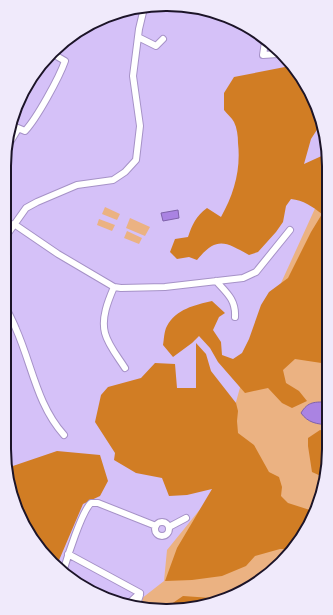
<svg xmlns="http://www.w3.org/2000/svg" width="333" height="615" font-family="Poppins,sans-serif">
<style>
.green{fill:#ebb282}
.forest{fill:#d17d24}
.water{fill:#aa83e2;stroke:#7f62aa}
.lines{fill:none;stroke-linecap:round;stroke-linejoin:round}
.minor-casing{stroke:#a692c7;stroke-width:8}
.minor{stroke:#fff;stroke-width:6}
.rim{fill:none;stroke:#1c1428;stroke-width:2}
</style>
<rect width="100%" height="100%" fill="#d5c1f8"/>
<path class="green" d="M 328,180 L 329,459 L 307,530 L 274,571 L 229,599 L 177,611 L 132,606 L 164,581 L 167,550 L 210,497 L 250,351 Z
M 105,207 L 120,214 L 117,220 L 102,214 Z
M 130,218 L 150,227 L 145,236 L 126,228 Z
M 99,219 L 115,225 L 112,231 L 97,225 Z
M 127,231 L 142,238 L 139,244 L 124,238 Z"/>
<path class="forest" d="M 290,66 L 302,76 L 301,83 L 307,90 L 320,125 L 311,139 L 304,164 L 326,154 L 328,152 L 328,364 L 295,359 L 283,370 L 286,383 L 299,391 L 307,401 L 292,408 L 282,403 L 268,388 L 245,393 L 218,362 L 210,348 L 199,336 L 192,343 L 173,357 L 163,345 C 164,340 164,331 167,326 C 176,309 195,305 212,301 L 225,313 L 219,317 L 213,330 L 221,342 L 222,355 L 233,359 L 242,353 L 249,339 L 261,305 L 269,292 L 288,278 L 311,232 L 322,214 C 313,207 303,200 291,199 L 286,206 L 283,222 L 276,232 L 258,252 L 249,255 C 225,242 217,236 197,260 L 189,257 L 177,259 L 170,252 L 175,239 L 188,237 C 192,225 196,216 207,208 L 221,217 C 234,194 241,170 238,143 C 238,136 237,128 234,122 C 232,118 227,114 224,110 L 224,93 L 234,77 Z
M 196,343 L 206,354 L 211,371 L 236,403 L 238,411 L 237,421 L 238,433 L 254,445 L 269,472 L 279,477 L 282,487 L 281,496 L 288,503 L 313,511 L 307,530 L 292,549 L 280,549 L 255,556 L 246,566 L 222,576 L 192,580 L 165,581 L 177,548 L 212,489 L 187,495 L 169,496 L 162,478 L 136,473 L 114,460 L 115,453 L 95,422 L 101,395 L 108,387 L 141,378 L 155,363 L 175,364 L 177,388 L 196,388 Z
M 320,430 L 329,432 L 329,459 L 323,477 L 312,472 L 308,446 L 308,438 Z
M 57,451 L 100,455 L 108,481 L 100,496 L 83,504 L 57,565 L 38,548 L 13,501 L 7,468 Z
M 183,596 L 226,599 L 177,611 L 164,609 Z"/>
<path class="water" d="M 178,210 L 179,218 L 163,221 L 161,213 Z
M 328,402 L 329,425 C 317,424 308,423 301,413 C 308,401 315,402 328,402 Z"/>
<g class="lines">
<defs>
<path id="minor" d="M 138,37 L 156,46 L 163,39
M 265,42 L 263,55 L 278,54
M 13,126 L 25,131 C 37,118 59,78 65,61 L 53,54
M 9,144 L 18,129
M 14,224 L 58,254 L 114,287 L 121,288 L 165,287 L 243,278 L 256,272 L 290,230
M 4,239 L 26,208 L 37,202 L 77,185 L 113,180 L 125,172 L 136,160 L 140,126 L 133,76 L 139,29 L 144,8
M 216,281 C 227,293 236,300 235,317
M 114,287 C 108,301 101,318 105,333 C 108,345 118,357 125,368
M 4,304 C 8,312 13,321 16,329 C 32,365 37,405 64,435
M155 529a7 7 0 1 1 14 0a7 7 0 1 1-14 0Z
M 169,527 L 186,518
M 68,554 L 140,593
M 63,572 C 67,558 82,511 91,503 L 98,503 L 156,526
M 126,606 L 140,593
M 136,607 L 140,595"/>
</defs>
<use href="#minor" class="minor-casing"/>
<use href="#minor" class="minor"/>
</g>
<path d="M0 0H333V615H0ZM166 11H167A155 155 0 0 1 322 166V449A155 155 0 0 1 167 604H166A155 155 0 0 1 11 449V166A155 155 0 0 1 166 11Z" fill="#f0eafb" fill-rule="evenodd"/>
<path class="rim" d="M166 11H167A155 155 0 0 1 322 166V449A155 155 0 0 1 167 604H166A155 155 0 0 1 11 449V166A155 155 0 0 1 166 11Z"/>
</svg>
